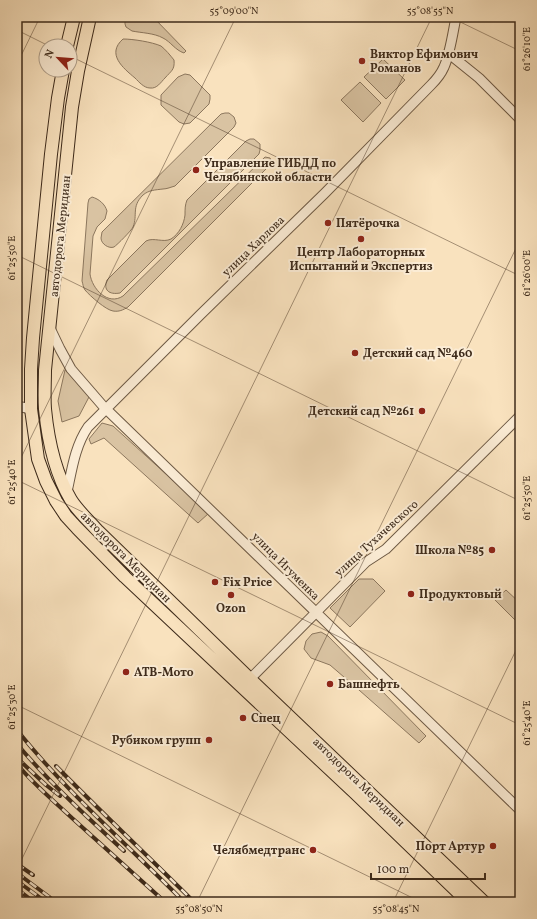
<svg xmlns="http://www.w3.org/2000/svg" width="537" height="919" font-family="Vollkorn,serif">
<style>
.green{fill:#d9c3a2;stroke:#8c775e}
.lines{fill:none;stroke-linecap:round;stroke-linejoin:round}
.minor-casing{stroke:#6d5944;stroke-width:11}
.major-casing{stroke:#3e2b1b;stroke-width:14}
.minor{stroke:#fbecd5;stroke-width:9}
.major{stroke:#f9e2be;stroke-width:12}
.rail-casing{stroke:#3e2b1b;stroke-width:4}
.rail{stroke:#fbecd5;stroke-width:2.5;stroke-dasharray:8;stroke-linecap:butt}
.ticks{fill:none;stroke:#3e2b1b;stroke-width:1;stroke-opacity:0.45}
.poi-dot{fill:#8f2418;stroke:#fbecd5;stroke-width:1.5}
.labels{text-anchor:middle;stroke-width:4;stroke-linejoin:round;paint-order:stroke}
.poi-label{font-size:12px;font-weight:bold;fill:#3e2b1b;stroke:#fbecd5;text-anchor:start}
.street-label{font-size:12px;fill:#3e2b1b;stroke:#fbecd5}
.neatline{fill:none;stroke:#3e2b1b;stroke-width:1.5}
.ticks-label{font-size:10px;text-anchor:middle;fill:#3e2b1b}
</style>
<rect width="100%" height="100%" fill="#f9e2be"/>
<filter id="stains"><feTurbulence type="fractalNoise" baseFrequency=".005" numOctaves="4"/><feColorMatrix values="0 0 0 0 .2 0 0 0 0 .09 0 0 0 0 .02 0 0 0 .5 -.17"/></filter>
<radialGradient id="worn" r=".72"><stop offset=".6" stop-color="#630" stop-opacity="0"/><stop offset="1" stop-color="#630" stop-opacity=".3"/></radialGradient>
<path class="green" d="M 125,17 L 153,17 L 186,51 L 184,53 C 175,50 171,42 163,38 C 154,33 142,33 132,31 L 126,27 L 125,24 Z
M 123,39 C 133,39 152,42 161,46 C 166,50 170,55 174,60 C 175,70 171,71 165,78 C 161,82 157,89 150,88 C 144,88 139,82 135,78 C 123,68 106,54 123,39 Z
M 383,59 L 405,80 L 386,99 L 364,77 Z
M 185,74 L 190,75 L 210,95 L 210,99 L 209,104 L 190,123 L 184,124 L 179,122 L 161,105 L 161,95 L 178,77 Z
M 360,82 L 381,103 L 363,122 L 341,100 Z
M 225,113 L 229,113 L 234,117 L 236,123 L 234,127 L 175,186 C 171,187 167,189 163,189 C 155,190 149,190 143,195 C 131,207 138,215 133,227 C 132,230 117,245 114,247 C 109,249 101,244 101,238 C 101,236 102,234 102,232 L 221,114 Z
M 250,139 L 254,139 L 260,144 L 260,150 L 259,154 L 120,293 C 109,295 103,290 107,280 L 146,241 C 154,237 163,243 171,239 C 179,234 184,224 185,215 C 185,209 185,205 187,200 L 246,141 Z
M 265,157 L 270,158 L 271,160 L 271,164 L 128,307 C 123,310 119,312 113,311 C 106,310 90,296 85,290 C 83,287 83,284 82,281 L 88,203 L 89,199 L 92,197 C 99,199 105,204 107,211 L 105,219 L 97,227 L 93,236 L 90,274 C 92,289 108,306 123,296 Z
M 65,370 L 71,373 L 89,397 L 79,416 L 62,422 L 58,401 Z
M 102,423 L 113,426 L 209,513 L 198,523 L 104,438 L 91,444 L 89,439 Z
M 359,579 L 373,579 L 385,591 L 350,627 L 330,608 Z
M 506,590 L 520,603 L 520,625 L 495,600 Z
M 321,632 L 328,636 L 426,736 L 419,743 L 359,690 L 330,665 L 311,658 L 304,649 L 306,641 L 312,634 Z"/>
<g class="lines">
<defs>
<path id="minor" d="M 448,53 L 479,78 L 520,119
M 50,328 L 60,349 L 71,369 L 103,406 L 520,810
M 17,406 L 31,409
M 67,492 C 72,469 75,446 88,427 L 200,315 L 325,193 L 431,85 C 436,80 441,74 444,67 C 450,54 453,32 456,17
M 250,679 L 366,562 L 386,549 L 520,416"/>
<path id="major" d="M 90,17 L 78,71 L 72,107 L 45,370 C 45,383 44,396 45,409 C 48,440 55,473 71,500 C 78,511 88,520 97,530 L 250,679 L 484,902
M 67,46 L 74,17
M 63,70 L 58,98 L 51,154 L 33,338 L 31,369 L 31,409 L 38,459 L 46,481 L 56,501 L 66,516 L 77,528 L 125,577 L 355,793 L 468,902"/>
</defs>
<use href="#minor" class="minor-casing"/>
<use href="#major" class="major-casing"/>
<use href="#minor" class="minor"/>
<use href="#major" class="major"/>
<defs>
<path id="rail" d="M 17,730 C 67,793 128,845 184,902
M 17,744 C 49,782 87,817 124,851
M 17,758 L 46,785 L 60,796
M 17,764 C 33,784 53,800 72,818 C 103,846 134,874 165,902
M 56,766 C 101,812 148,856 194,902
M 17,864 L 33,875
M 17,873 L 56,902
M 17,881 L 46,902
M 17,889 L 34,902"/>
</defs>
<use href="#rail" class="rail-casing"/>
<use href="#rail" class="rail"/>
</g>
<path class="ticks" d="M 450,17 L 520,51M 17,30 L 49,46M 70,56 L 520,276M 17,64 L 40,17M 17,255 L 520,501M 17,466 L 236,17M 17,480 L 520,725M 17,705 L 421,902M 17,869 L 432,17M 197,902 L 520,240M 393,902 L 520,642"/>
<g class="poi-dot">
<circle cx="362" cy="61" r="4"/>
<circle cx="196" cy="170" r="4"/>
<circle cx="328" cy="223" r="4"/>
<circle cx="361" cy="239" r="4"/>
<circle cx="355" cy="353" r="4"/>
<circle cx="422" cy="411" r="4"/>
<circle cx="492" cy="550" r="4"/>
<circle cx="215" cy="582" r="4"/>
<circle cx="411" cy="594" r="4"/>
<circle cx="231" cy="595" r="4"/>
<circle cx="126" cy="672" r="4"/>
<circle cx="330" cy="684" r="4"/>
<circle cx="243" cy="718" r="4"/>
<circle cx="209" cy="740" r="4"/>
<circle cx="493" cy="846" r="4"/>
<circle cx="313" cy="850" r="4"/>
</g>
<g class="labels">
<g class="poi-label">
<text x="370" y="58">Виктор Ефимович<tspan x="370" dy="14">Романов</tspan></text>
<text x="204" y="167">Управление ГИБДД по<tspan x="204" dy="14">Челябинской области</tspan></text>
<text x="336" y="227">Пятёрочка</text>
<text x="361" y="256" text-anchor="middle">Центр Лабораторных<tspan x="361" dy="14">Испытаний и Экспертиз</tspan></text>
<text x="363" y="357">Детский сад №460</text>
<text x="414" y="415" text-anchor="end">Детский сад №261</text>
<text x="484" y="554" text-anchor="end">Школа №85</text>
<text x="223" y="586">Fix Price</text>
<text x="419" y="598">Продуктовый</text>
<text x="231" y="612" text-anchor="middle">Ozon</text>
<text x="134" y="676">АТВ-Мото</text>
<text x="338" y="688">Башнефть</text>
<text x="251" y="722">Спец</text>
<text x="201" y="744" text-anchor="end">Рубиком групп</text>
<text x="485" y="850" text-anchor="end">Порт Артур</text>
<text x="305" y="854" text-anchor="end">Челябмедтранс</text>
</g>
<g class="street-label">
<text transform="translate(60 236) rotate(-84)" y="4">автодорога Меридиан</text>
<text transform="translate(253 246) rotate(-44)" y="4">улица Харлова</text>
<text transform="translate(376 538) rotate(-42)" y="4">улица Тухачевского</text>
<text transform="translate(126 557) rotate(45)" y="4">автодорога Меридиан</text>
<text transform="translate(286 566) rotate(45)" y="4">улица Игуменка</text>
<text transform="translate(359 782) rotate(44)" y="4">автодорога Меридиан</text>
</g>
</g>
<rect width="537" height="919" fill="none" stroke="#f9e2be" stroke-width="44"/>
<g transform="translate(58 58) rotate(296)"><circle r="19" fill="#fbecd5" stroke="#af9f8b"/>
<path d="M0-3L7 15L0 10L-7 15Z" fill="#8f2418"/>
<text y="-6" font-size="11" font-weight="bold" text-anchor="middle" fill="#3e2b1b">N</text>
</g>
<path d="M371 873v6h114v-6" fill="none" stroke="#3e2b1b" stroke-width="2"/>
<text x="377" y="873" font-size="12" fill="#3e2b1b" stroke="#fbecd5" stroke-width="3" paint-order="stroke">100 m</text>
<rect x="22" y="22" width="493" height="875" class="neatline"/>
<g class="ticks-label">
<text x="234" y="14">55°09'00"N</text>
<text x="430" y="14">55°08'55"N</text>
<text transform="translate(526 49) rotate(-90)" y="4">61°26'10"E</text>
<text transform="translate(11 258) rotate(-90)" y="4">61°25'50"E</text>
<text transform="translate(526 273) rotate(-90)" y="4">61°26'00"E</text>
<text transform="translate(11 482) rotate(-90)" y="4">61°25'40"E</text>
<text transform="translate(526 498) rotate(-90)" y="4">61°25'50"E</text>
<text transform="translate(11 707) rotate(-90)" y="4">61°25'30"E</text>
<text transform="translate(526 723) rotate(-90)" y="4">61°25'40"E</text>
<text x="199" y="912">55°08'50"N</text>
<text x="396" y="912">55°08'45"N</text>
</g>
<rect width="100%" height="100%" filter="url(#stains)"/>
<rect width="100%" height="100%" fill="url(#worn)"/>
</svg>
